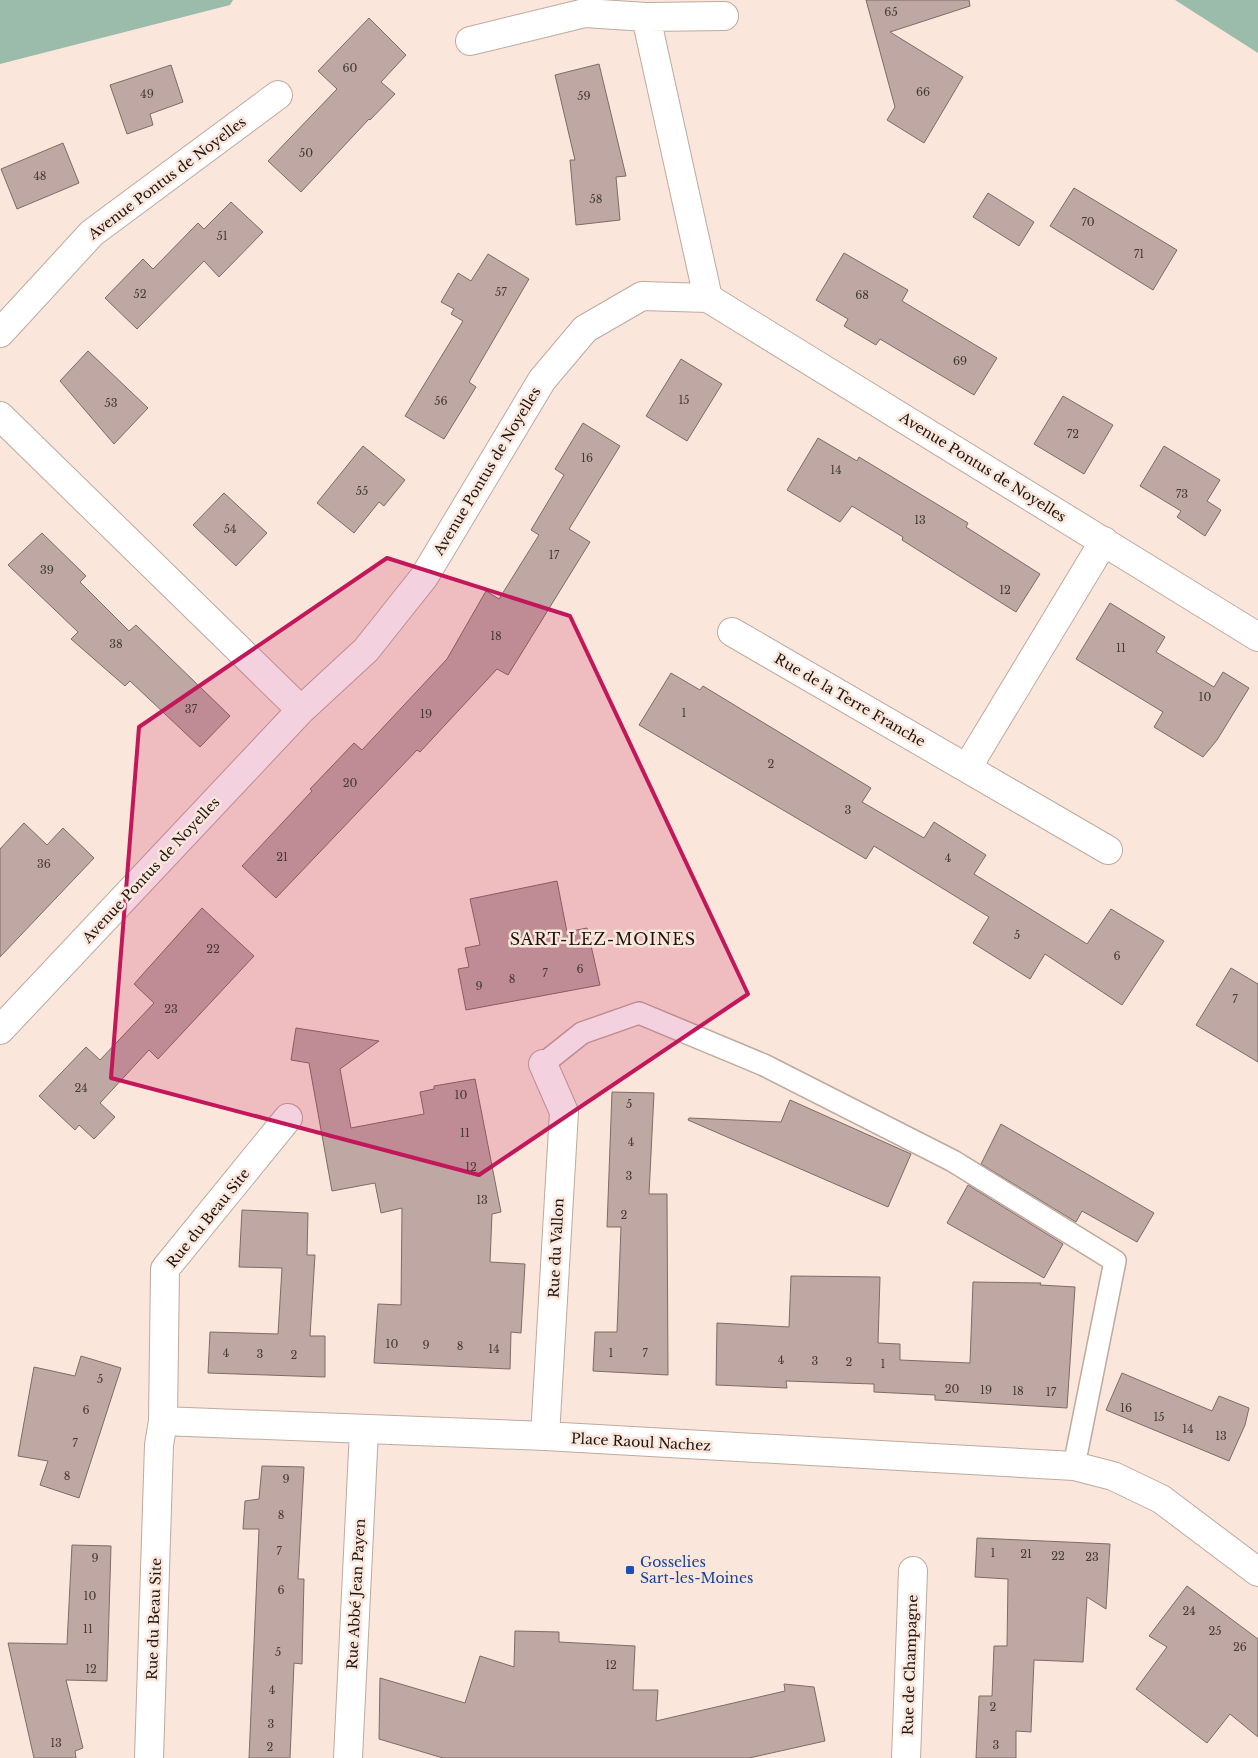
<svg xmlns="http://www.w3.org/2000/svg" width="1258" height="1758" font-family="'Libre Baskerville',serif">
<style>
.forest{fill:#9bbbab}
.building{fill:#bfa8a3;stroke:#7f6a65}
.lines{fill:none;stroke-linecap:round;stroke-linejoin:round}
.service-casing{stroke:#bdaa9f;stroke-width:24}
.minor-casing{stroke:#bdaa9f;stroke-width:30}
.service{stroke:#fff;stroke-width:21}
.minor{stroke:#fff;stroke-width:28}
.marked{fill:#c2185b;fill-opacity:0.2;stroke:#c2185b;stroke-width:4;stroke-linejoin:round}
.transit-dot{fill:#1a4fb4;stroke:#fae6da;stroke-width:2}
.labels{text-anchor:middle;stroke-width:5;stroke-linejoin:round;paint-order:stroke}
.number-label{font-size:11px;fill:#443935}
.street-label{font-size:14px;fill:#1b1410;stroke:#fae6da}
.transit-label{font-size:14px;fill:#164399;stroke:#fae6da;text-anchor:start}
.quarter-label{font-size:16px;letter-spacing:1px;fill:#1b1410;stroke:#fae6da}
</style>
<rect width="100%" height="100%" fill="#fae6da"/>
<path class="forest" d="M 0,0 L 233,0 L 230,5 L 0,64 Z
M 1175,0 L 1258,0 L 1258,53 Z"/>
<path class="building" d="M 866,0 L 969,0 L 970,6 L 890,32 L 963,77 L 924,143 L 887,120 L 895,107 Z
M 369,18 L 406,55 L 381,82 L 395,94 L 370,120 L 369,119 L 301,192 L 268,161 L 337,89 L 318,71 Z
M 599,64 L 626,176 L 616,177 L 620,220 L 576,225 L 570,160 L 575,160 L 555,75 Z
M 171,65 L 183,102 L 150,114 L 153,125 L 127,134 L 110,85 Z
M 63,143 L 79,183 L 17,209 L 1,169 Z
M 1074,188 L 1177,250 L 1153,290 L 1050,226 Z
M 988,193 L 1034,222 L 1019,246 L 973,217 Z
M 231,202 L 263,232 L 219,277 L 204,261 L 137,329 L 105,298 L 143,259 L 153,269 L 198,223 L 204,229 Z
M 844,253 L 908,290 L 902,301 L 997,358 L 974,395 L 880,339 L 876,345 L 844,326 L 848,319 L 816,300 Z
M 488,254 L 529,279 L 469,382 L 476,387 L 444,439 L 405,416 L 463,321 L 451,314 L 454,309 L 441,302 L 458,273 L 471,281 Z
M 88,351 L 148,408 L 114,444 L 60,381 Z
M 681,359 L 722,384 L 687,441 L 646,416 Z
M 1063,396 L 1113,425 L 1084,474 L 1034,444 Z
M 583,423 L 620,446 L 569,529 L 590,542 L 508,675 L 497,669 L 420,752 L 417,750 L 276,898 L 242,866 L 312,791 L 310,789 L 354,743 L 362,750 L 447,659 L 486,591 L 499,599 L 539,535 L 531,530 L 564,475 L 555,469 Z
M 818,438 L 857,461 L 859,457 L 968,523 L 966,527 L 1040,574 L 1016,612 L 902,540 L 903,537 L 852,506 L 840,522 L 787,490 Z
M 363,446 L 405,480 L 384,506 L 379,502 L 354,533 L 317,503 Z
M 1164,446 L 1220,480 L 1207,501 L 1221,510 L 1205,536 L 1177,517 L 1181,511 L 1140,486 Z
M 224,493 L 267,533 L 236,566 L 193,525 Z
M 42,533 L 86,576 L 80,582 L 129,631 L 136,625 L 230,716 L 200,747 L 130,681 L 125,686 L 71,639 L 78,632 L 8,565 Z
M 1110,603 L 1165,637 L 1156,652 L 1214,687 L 1223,672 L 1249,688 L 1217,740 L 1203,757 L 1154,727 L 1163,712 L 1076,659 Z
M 671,673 L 700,690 L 703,686 L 871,788 L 862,802 L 924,838 L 934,822 L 986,855 L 974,874 L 1087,944 L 1111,909 L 1164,941 L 1122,1005 L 1045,954 L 1030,979 L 973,943 L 989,917 L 874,846 L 866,859 L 639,725 Z
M 24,823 L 47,845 L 63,828 L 94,858 L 0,957 L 0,849 Z
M 557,881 L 567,932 L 587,928 L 600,985 L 466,1010 L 458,969 L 469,967 L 465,948 L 480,945 L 470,899 Z
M 202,908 L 254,956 L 158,1059 L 149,1050 L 100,1103 L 115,1117 L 94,1139 L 79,1125 L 75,1130 L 39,1096 L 86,1047 L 100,1060 L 154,1003 L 134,984 Z
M 1231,968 L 1258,984 L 1258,1062 L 1196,1025 Z
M 296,1028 L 379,1041 L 340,1069 L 351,1128 L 424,1114 L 420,1092 L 434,1089 L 434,1086 L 475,1079 L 501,1212 L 492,1214 L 490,1262 L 525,1264 L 521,1333 L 511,1332 L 510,1369 L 374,1363 L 378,1304 L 401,1305 L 402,1208 L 381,1213 L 375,1183 L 332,1191 L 309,1063 L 291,1060 Z
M 612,1092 L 654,1093 L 649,1194 L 667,1194 L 668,1375 L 593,1371 L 595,1332 L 617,1332 L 621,1227 L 607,1227 Z
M 790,1100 L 911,1154 L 888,1207 L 688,1120 L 689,1118 L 781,1122 Z
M 1001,1124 L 1154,1213 L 1137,1242 L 1082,1211 L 1076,1222 L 981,1164 Z
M 968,1185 L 1063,1244 L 1044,1278 L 947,1223 Z
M 242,1210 L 308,1213 L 307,1255 L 315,1255 L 310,1336 L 325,1336 L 325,1377 L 208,1373 L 210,1332 L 278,1334 L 282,1268 L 239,1267 Z
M 791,1276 L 880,1277 L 878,1343 L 900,1344 L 900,1360 L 970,1363 L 973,1282 L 1041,1283 L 1040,1285 L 1075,1287 L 1067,1408 L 935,1400 L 935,1395 L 874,1392 L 874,1384 L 786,1381 L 787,1388 L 716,1385 L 717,1323 L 789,1327 Z
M 81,1356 L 121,1368 L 79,1498 L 40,1485 L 48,1461 L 18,1456 L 34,1367 L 75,1376 Z
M 1122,1373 L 1212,1411 L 1219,1396 L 1249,1408 L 1245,1425 L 1229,1461 L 1106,1410 Z
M 262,1466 L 304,1467 L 298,1579 L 304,1579 L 302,1664 L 294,1663 L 290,1758 L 249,1758 L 259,1529 L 243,1529 L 245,1501 L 259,1499 Z
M 977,1538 L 1110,1544 L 1106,1609 L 1087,1597 L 1083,1662 L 1034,1660 L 1031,1732 L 1016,1731 L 1016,1758 L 976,1758 L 979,1696 L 992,1696 L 994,1646 L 1007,1646 L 1008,1579 L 975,1577 Z
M 72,1545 L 111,1546 L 107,1681 L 66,1680 L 83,1748 L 75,1751 L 76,1758 L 34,1758 L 8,1643 L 67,1644 Z
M 1187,1586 L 1258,1639 L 1258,1737 L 1230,1714 L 1207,1743 L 1136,1689 L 1167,1647 L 1149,1636 Z
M 515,1631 L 559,1632 L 559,1642 L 635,1646 L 633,1690 L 658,1690 L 656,1721 L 785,1691 L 784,1684 L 814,1687 L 825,1741 L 749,1758 L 443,1758 L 379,1739 L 380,1678 L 465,1703 L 480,1656 L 514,1667 Z"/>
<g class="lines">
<defs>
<path id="service" d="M 543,1064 L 582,1033 L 639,1013 L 764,1065 L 953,1161 L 1115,1261 L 1074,1466"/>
<path id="minor" d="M 646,17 L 708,298
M 470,41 L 585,13 L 646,17 L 724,16
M 0,333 L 92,233 L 278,95
M 0,416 L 301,710
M 732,632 L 1108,850
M 967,768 L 1104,541
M 0,1030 L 301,710 L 366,650 L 424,577 L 542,380 L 585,329 L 642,296 L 708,298 L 1258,637
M 543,1064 L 564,1112 L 545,1436
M 163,1421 L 165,1269 L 288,1118
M 149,1758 L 159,1445 L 163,1421 L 545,1436 L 1074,1466 L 1113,1476 L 1161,1499 L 1258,1572
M 348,1758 L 364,1430
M 906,1758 L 913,1571"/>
</defs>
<use href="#service" class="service-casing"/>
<use href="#minor" class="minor-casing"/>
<use href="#service" class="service"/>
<use href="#minor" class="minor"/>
</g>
<path class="marked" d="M 387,558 L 570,616 L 748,994 L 479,1175 L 111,1078 L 139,727 Z"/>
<rect class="transit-dot" x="625" y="1565" width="10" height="10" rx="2.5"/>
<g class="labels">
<g class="number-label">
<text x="891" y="16">65</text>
<text x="350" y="72">60</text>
<text x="923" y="96">66</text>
<text x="147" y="98">49</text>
<text x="584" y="100">59</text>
<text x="306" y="157">50</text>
<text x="40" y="180">48</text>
<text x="596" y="203">58</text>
<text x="1088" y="226">70</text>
<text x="222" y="240">51</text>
<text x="1139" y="258">71</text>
<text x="501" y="296">57</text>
<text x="140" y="298">52</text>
<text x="862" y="299">68</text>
<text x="960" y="365">69</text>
<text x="684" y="404">15</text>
<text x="441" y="405">56</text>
<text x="111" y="407">53</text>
<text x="1073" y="438">72</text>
<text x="587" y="462">16</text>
<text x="836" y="474">14</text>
<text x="362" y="495">55</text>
<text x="1182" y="498">73</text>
<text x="920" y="524">13</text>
<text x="230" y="533">54</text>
<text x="554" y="559">17</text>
<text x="47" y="574">39</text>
<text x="1005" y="594">12</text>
<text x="496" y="640">18</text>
<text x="116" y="648">38</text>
<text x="1121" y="652">11</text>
<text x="1205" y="701">10</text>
<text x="191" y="713">37</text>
<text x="684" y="717">1</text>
<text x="426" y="718">19</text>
<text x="771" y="768">2</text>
<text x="350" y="787">20</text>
<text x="848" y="814">3</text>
<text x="282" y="861">21</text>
<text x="948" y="862">4</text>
<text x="44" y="868">36</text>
<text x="1017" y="939">5</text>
<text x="213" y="953">22</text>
<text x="1117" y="960">6</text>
<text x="580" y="973">6</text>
<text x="545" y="977">7</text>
<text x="512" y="983">8</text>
<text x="479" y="990">9</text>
<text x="1235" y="1003">7</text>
<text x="171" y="1013">23</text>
<text x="81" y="1092">24</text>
<text x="461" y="1099">10</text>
<text x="629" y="1108">5</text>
<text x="465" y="1137">11</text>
<text x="631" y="1146">4</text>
<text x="471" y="1171">12</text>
<text x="629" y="1180">3</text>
<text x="482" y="1204">13</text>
<text x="624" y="1219">2</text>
<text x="392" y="1348">10</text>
<text x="426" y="1349">9</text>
<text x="460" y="1350">8</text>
<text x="494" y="1353">14</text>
<text x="226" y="1357">4</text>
<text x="611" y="1357">1</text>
<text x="645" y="1357">7</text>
<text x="260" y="1358">3</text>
<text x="294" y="1359">2</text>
<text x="781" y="1364">4</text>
<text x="815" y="1365">3</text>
<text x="849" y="1366">2</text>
<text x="883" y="1368">1</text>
<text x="100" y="1383">5</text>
<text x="952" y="1393">20</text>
<text x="986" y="1394">19</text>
<text x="1018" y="1395">18</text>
<text x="1051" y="1396">17</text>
<text x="1126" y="1412">16</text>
<text x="86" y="1414">6</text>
<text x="1159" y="1421">15</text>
<text x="1188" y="1433">14</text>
<text x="1221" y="1440">13</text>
<text x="75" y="1447">7</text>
<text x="67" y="1480">8</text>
<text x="286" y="1483">9</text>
<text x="281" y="1519">8</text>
<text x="279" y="1555">7</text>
<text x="993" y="1557">1</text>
<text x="1026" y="1558">21</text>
<text x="1058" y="1560">22</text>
<text x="1092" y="1561">23</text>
<text x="95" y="1562">9</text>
<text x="281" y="1594">6</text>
<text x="90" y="1600">10</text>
<text x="1189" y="1615">24</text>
<text x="88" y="1633">11</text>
<text x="1215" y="1635">25</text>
<text x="1240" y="1651">26</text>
<text x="278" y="1656">5</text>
<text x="611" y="1669">12</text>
<text x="91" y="1673">12</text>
<text x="272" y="1694">4</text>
<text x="993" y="1711">2</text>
<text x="271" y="1728">3</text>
<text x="56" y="1747">13</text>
<text x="996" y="1749">3</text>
<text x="270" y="1751">2</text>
</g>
<g class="street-label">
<text transform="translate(167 178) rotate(-37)" y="5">Avenue Pontus de Noyelles</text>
<text transform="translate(983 467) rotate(32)" y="5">Avenue Pontus de Noyelles</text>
<text transform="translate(487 471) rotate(-59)" y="5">Avenue Pontus de Noyelles</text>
<text transform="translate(850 700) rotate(30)" y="5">Rue de la Terre Franche</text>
<text transform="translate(151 870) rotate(-47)" y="5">Avenue Pontus de Noyelles</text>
<text transform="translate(208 1218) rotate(-51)" y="5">Rue du Beau Site</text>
<text transform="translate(556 1248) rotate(-87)" y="5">Rue du Vallon</text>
<text transform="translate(641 1442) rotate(3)" y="5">Place Raoul Nachez</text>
<text transform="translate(356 1594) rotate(-87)" y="5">Rue Abbé Jean Payen</text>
<text transform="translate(154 1619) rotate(-88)" y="5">Rue du Beau Site</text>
<text transform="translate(910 1665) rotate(-88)" y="5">Rue de Champagne</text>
</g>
<g class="transit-label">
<text x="640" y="1567">Gosselies<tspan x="640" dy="16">Sart-les-Moines</tspan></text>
</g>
<g class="quarter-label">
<text x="603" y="945">SART-LEZ-MOINES</text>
</g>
</g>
</svg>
